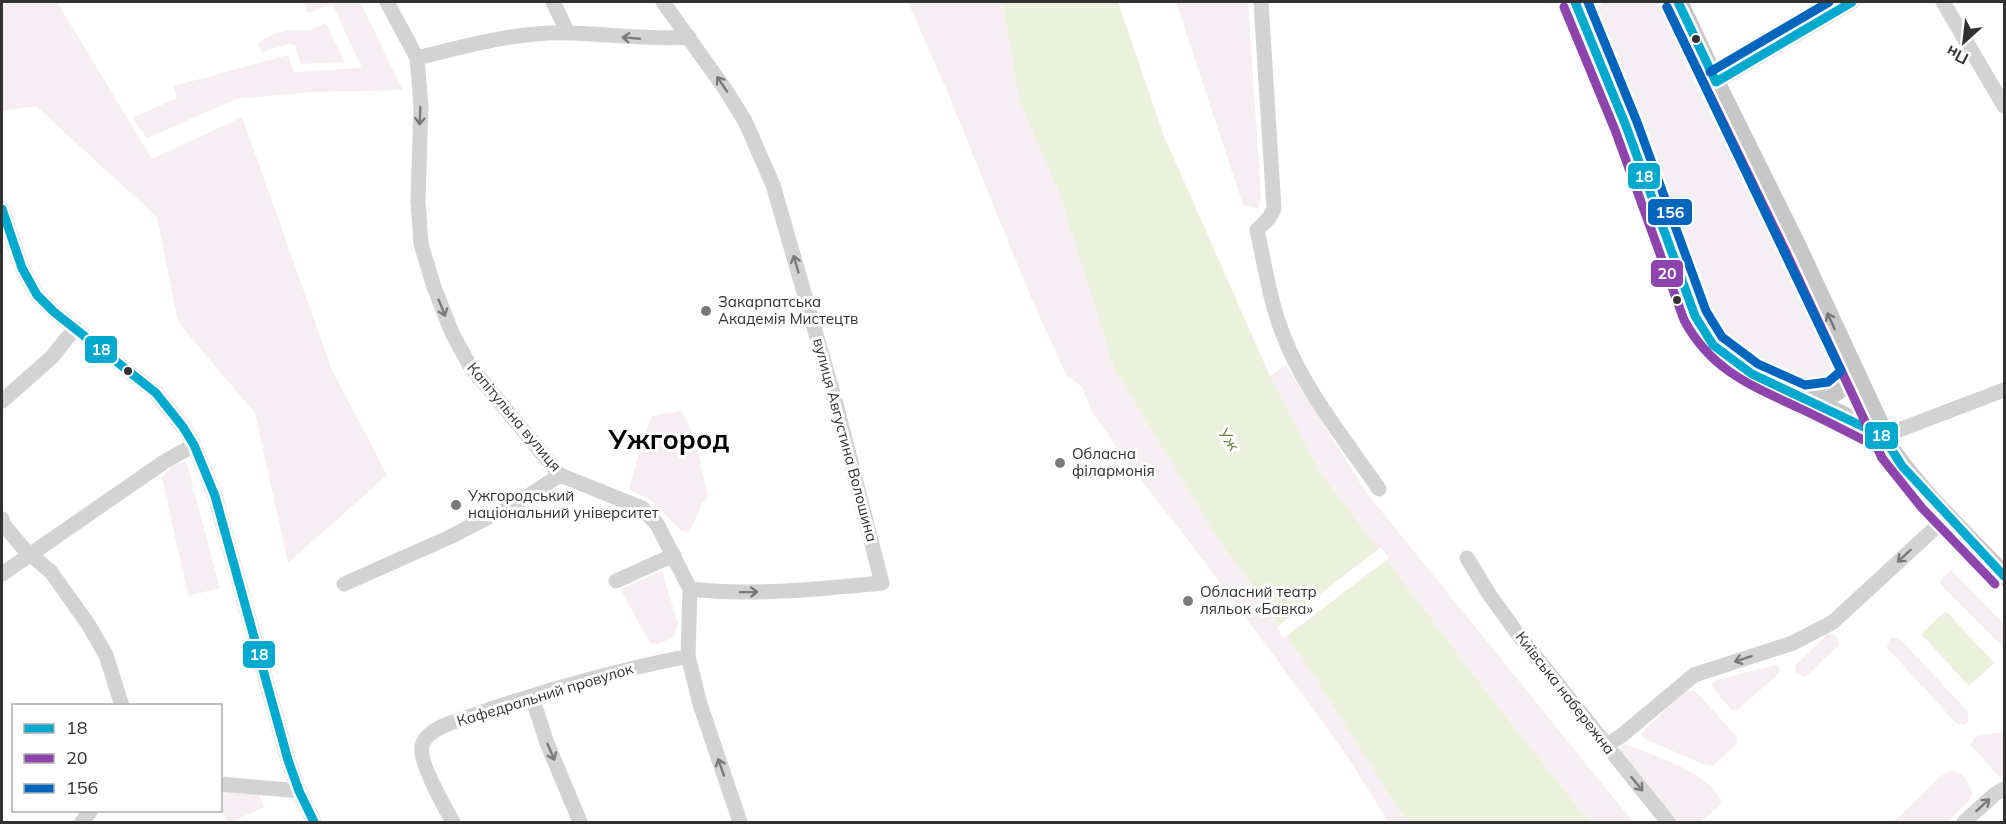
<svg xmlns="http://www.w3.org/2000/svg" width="2006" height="824" font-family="Mulish,sans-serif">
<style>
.green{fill:#f5eef3}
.water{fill:#ecf1dd}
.pier{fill:#fff}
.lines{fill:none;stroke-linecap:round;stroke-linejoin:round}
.minor{stroke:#d3d3d3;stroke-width:15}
.major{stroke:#c7c7c7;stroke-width:20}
.bus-1-casing{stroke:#fff;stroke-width:14}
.bus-2-casing{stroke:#fff;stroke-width:14}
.bus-3-casing{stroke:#fff;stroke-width:14}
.bus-1{stroke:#00a9ce;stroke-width:9}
.bus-2{stroke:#8e44ad;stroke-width:9}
.bus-3{stroke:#0065bd;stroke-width:9}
.oneway{stroke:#7a7a7a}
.oneway2{stroke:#747474}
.bus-dot{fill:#313131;stroke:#fff;stroke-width:2}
.poi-dot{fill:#797979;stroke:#fff;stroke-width:2}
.labels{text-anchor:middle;stroke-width:6;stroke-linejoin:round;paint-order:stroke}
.poi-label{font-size:15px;fill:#313131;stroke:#fff;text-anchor:start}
.street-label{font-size:15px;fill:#313131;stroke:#fff}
.water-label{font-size:16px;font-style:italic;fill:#6c7d3c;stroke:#fff}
.town-label{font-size:27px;font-weight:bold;fill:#000;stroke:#fff}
.line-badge{stroke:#fff;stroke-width:2}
.badge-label{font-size:16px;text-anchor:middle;font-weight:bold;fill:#fff}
</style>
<rect width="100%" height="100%" fill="#fff"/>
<path class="green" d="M 2,2 L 57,2 L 152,159 L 242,117 L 332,370 L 387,475 L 288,563 L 255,413 L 178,322 L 157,217 L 36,106 L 2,111 Z
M 305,2 L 360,2 L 403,90 L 312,92 L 236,99 L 147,138 L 132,118 L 177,98 L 174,86 L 288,55 L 294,72 L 362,68 L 332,4 L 308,13 Z
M 908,2 L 1001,2 L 1004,9 L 1019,100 L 1060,195 L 1114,368 L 1217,538 L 1254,588 L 1319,684 L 1398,809 L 1409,822 L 1390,822 L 1386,818 L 1349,759 L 1317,714 L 1192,545 L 1132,469 L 1092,412 L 1082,387 L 1067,376 L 1032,300 L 945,86 Z
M 1176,2 L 1248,2 L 1261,197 L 1258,208 L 1243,205 Z
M 1602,2 L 1658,2 L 1782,251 L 1841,365 L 1837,380 L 1831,386 L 1808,387 L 1738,355 L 1717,334 L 1704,305 L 1638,121 L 1597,23 L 1597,12 Z
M 326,23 L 345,62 L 301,64 L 295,45 L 289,44 L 262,52 L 258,45 C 267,33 293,27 308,31 Z
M 1286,365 L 1366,492 L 1633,822 L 1590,822 L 1495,703 L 1321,473 L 1270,376 Z
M 682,411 L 695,438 L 691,440 L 693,444 L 696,442 L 708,498 L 701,504 L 699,511 L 689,532 L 680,530 L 651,500 L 629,490 L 643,438 L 652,416 Z
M 186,461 L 220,588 L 188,596 L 162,478 L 172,466 Z
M 1951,570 L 2004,624 L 2004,651 L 2002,646 L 1940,584 L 1940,581 Z
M 662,571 L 678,624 L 673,638 L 657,644 L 650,643 L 620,589 Z
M 1828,634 L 1836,636 L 1839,645 L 1805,677 L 1798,675 L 1795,671 L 1795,666 Z
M 1890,638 L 1897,638 L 1903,642 L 1968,712 L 1968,721 L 1965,725 L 1957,724 L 1891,652 L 1887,647 Z
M 1774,665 L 1778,666 L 1780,671 L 1777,675 L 1736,711 L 1732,710 L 1713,688 L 1712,684 L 1714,681 Z
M 1692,690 L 1698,694 L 1737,737 L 1738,742 L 1713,766 L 1706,765 L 1649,741 L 1642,736 L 1643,732 L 1685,691 Z
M 2004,732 L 2004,777 L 1999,776 L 1970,744 L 1976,736 Z
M 1622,745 L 1628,745 C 1654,756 1711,773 1721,801 L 1719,806 L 1700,822 L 1670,822 L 1619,753 Z
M 1952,770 C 1965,774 1970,782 1972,795 L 1968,802 L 1947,822 L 1894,822 L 1941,776 Z
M 220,788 L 258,792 L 264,807 L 232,822 L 228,822 L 221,808 Z"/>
<path class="water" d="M 1001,2 L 1118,2 L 1164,136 L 1270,376 L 1321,473 L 1495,703 L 1590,822 L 1409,822 L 1398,809 L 1319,684 L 1254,588 L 1217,538 L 1114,368 L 1060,195 L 1019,100 L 1004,9 Z
M 1946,611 L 1994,663 L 1969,686 L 1921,634 Z"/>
<path class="pier" d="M 1381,547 L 1389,558 L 1284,638 L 1277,627 Z"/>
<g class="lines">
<path class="minor" d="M 387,2 L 417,58 L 421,106 L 418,201 L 421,244 L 434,287 L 452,333 L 470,366 L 560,475 L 642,508 L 657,524 L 690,589 L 688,656 L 700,704 L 740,822
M 553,2 L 568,33
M 663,2 L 725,89 L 745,121 L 773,185 L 835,400 L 882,583 C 819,589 754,596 690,589
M 1261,2 L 1274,209 L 1269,218 L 1257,230 C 1265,266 1270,303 1284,337 C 1305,391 1346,441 1379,489
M 1943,2 L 2004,106
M 417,58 C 466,46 519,31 570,33 C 610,34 649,40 689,37
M 1716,82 L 1852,2
M 2,209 L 22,268 L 37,295 L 54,312 L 156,393 L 183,427 L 194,445 L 215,496 L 288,760 L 299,791 L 314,822
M 2,401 L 52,357 L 75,328
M 1883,436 L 2004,390
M 2,519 L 4,525 L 23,548 L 51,572 L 88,624 L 106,655 L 122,706
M 1467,558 L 1489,594 L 1517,633 L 1668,822
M 2,574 L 164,462 L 194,445
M 616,581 L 674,555
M 344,584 L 450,537 L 525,498 L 560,475
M 532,697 L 547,743 L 580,822
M 1606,746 L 1621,736 L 1694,675 L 1793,643 L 1833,622 L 1947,517
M 220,784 L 299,791
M 82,822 L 91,810
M 453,822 C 445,808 418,761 422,746 C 423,743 426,737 429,735 C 439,725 458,721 471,716 C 541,691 615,671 688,656
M 1964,822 L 1995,794 L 2004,789"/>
<path class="major" d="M 1575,2 L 1626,126 L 1695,316 C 1721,366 1757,375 1804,397 C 1831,410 1857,423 1883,436
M 1678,2 L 1722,96 L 1796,245 L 1892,452 C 1924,497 1966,536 2004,576
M 1803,397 C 1834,394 1834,396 1856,374"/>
<defs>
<path id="bus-1" d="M 1575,2 L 1626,126 L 1695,316 L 1713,345 L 1752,374 L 1883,436 L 1902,466 L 2004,576
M 1678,2 L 1716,82 L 1852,2
M 2,209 L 22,268 L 37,295 L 54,312 L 156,393 L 183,427 L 194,445 L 215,496 L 288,760 L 299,791 L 314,822"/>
<path id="bus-2" d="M 1564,7 L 1615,130 L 1684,320 C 1711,370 1750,385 1799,408 C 1825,420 1851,434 1878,447
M 1667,7 L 1785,250 L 1882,458 L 1922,508 L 1995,584"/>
<path id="bus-3" d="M 1588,2 L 1637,122 L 1706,311 L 1722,337 L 1758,364 L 1805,385 L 1828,382 L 1841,371 L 1667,7
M 1710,72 L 1829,2"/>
</defs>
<use href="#bus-1" class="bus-1-casing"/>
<use href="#bus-2" class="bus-2-casing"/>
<use href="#bus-3" class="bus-3-casing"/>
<use href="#bus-1" class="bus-1"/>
<use href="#bus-2" class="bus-2"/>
<use href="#bus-3" class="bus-3"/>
</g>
<defs><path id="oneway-shaft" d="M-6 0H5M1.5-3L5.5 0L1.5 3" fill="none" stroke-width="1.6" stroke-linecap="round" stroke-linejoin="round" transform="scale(1.5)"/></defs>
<g class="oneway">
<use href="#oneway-shaft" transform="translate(631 38) rotate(-175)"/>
<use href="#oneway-shaft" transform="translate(722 84) rotate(-124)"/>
<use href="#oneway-shaft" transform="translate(420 116) rotate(92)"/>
<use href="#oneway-shaft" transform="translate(796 264) rotate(-106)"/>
<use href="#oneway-shaft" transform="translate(442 308) rotate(68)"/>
<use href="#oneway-shaft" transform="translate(1904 556) rotate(137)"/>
<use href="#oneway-shaft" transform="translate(749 592) rotate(-1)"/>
<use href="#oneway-shaft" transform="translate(1743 659) rotate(162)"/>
<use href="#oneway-shaft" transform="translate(551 752) rotate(67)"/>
<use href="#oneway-shaft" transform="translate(721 767) rotate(-109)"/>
<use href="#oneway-shaft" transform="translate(1637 784) rotate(51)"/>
<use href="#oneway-shaft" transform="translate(1983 805) rotate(-42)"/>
</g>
<use class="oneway2" href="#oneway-shaft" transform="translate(1831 321) rotate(-115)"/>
<g class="bus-dot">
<circle cx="1696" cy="39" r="5"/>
<circle cx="1677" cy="300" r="5"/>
<circle cx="128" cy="371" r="5"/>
</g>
<g class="poi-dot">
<circle cx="706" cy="311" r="6"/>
<circle cx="1060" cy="463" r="6"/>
<circle cx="456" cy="505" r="6"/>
<circle cx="1188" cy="601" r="6"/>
</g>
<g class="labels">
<g class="poi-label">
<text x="718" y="307">Закарпатська<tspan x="718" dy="17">Академія Мистецтв</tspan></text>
<text x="1072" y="459">Обласна<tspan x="1072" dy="17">філармонія</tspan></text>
<text x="468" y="501">Ужгородський<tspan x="468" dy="17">національний університет</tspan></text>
<text x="1200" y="597">Обласний театр<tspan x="1200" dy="17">ляльок «Бавка»</tspan></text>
</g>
<g class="street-label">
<text transform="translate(514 417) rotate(50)" y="5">Капітульна вулиця</text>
<text transform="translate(845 440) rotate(75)" y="5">вулиця Августина Волошина</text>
<text transform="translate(1565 693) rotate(52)" y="5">Київська набережна</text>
<text transform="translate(545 695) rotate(-17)" y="5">Кафедральний провулок</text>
</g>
<g class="water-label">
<text transform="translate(1229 439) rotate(55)" y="6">Уж</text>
</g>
<g class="town-label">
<text x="669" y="449">Ужгород</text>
</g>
</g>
<g class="line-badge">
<rect x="1627" y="162" width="34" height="28" rx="6" fill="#00a9ce"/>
<rect x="1647" y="198" width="46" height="28" rx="6" fill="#0065bd"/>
<rect x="1650" y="259" width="34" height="29" rx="6" fill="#8e44ad"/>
<rect x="84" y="335" width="34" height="29" rx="6" fill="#00a9ce"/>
<rect x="1864" y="421" width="35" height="29" rx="6" fill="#00a9ce"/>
<rect x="242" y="640" width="34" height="29" rx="6" fill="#00a9ce"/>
</g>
<g class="badge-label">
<text x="1644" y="182">18</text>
<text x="1670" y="218">156</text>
<text x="1667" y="279">20</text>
<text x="101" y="355">18</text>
<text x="1881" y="441">18</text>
<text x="259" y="660">18</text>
</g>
<rect width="2006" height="824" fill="none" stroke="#313131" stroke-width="6"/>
<rect x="12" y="704" width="210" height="108" fill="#ffffff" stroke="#adadad" stroke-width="1.5"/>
<rect x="24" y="724" width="30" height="9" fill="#00a9ce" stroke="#adadad" stroke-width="1.5"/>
<text x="66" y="734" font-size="18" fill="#313131">18</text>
<rect x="24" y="754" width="30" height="9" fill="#8e44ad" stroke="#adadad" stroke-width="1.5"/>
<text x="66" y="764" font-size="18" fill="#313131">20</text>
<rect x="24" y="784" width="30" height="9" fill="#0065bd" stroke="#adadad" stroke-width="1.5"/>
<text x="66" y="794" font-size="18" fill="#313131">156</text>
<g transform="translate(1964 42) rotate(207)" stroke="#ffffff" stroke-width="4.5" paint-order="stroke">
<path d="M0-4.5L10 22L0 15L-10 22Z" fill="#313131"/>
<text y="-9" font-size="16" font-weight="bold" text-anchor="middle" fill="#313131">Пн</text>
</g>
</svg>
